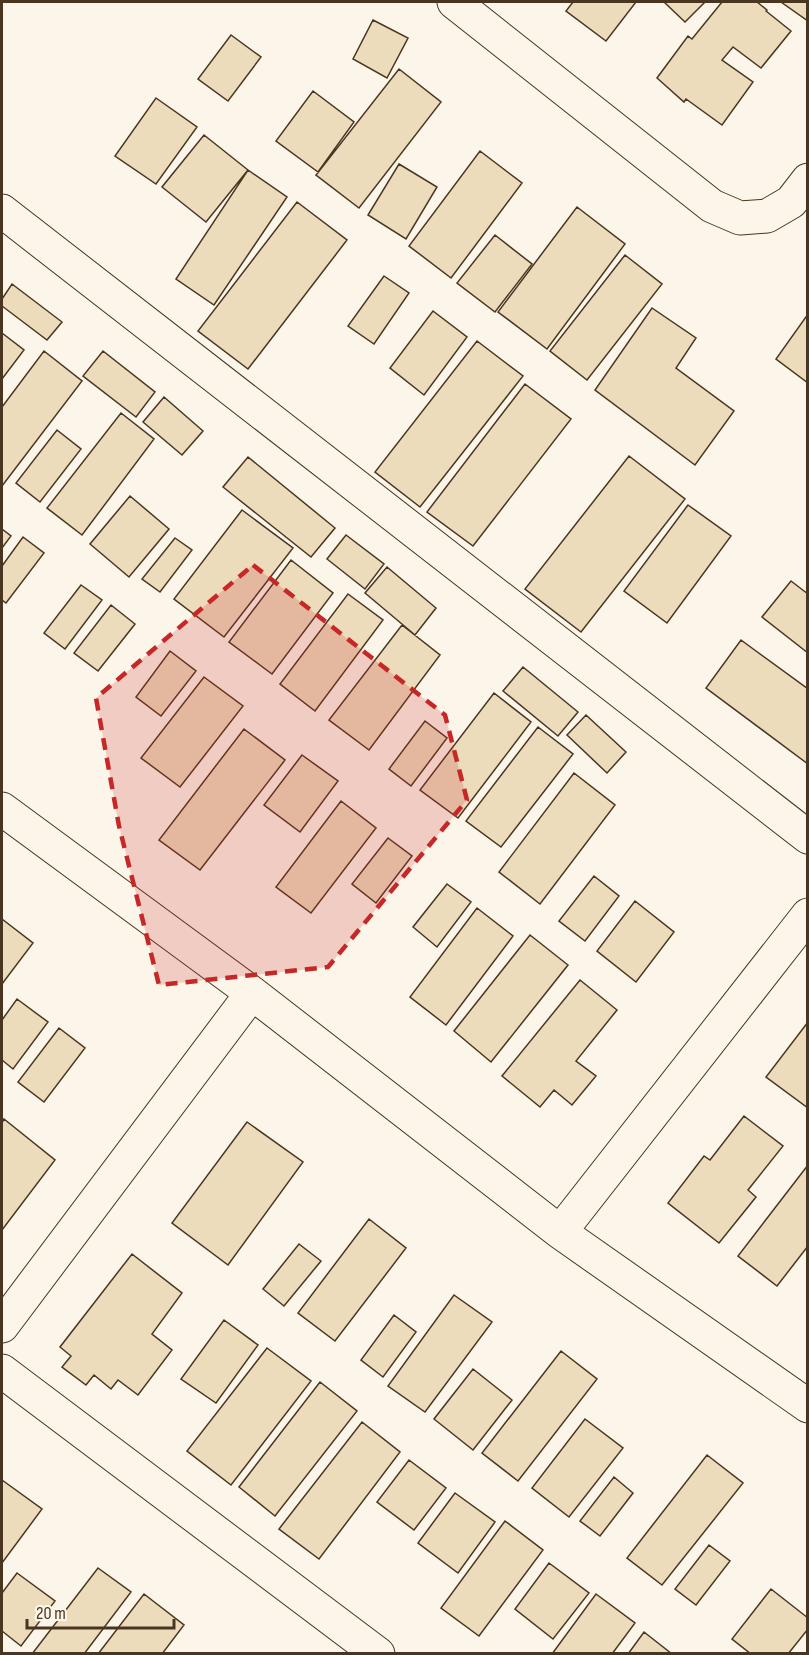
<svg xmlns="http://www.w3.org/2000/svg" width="809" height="1655" font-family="'Sofia Sans Condensed',sans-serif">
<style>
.building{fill:#ecdcbc;stroke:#4a3520;stroke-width:1.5}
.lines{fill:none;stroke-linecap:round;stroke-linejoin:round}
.minor-casing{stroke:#4a3520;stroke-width:35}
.minor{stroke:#fbf6e9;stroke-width:33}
.marked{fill:#c62828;fill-opacity:0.2;stroke:#c62828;stroke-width:4.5;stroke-dasharray:12 8;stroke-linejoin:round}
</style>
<rect width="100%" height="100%" fill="#fbf6e9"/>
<path class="building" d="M 573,2 L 636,2 L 606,41 L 566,11 Z
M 664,2 L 705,2 L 685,22 Z
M 722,2 L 757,2 L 767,10 L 766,11 L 791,31 L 761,68 L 733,47 L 722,60 L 753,82 L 722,125 L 686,99 L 684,102 L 657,78 L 688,36 L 692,39 Z
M 781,2 L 808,2 L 808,21 Z
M 373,20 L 408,38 L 387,78 L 353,59 Z
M 231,35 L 261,57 L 228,101 L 198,79 Z
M 399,69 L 441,102 L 359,208 L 316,175 Z
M 313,91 L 354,122 L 318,172 L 276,141 Z
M 156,98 L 197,127 L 156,184 L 115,156 Z
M 204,135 L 248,170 L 206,222 L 162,187 Z
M 480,151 L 522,183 L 451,278 L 409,246 Z
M 399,164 L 437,187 L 406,239 L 368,215 Z
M 248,170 L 287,197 L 214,305 L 176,279 Z
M 297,202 L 347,240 L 248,369 L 198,331 Z
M 577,207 L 625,244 L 547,349 L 498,312 Z
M 495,235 L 532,264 L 495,312 L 457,283 Z
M 625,255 L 662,284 L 587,380 L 550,351 Z
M 384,276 L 409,293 L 374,344 L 348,326 Z
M 12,284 L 62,322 L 47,340 L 2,306 L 2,299 Z
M 652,308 L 696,338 L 676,368 L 734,411 L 695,465 L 595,390 Z
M 433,311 L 467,337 L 424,395 L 390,368 Z
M 808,314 L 808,383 L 776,359 Z
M 2,333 L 24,350 L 2,379 Z
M 477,341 L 523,376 L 420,507 L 375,472 Z
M 44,351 L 82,381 L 2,486 L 2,407 Z
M 103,351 L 155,392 L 136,417 L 83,376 Z
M 525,384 L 571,419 L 473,546 L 427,512 Z
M 164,397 L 203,431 L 182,455 L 143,422 Z
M 121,413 L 154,439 L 82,535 L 47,508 Z
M 57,430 L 81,449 L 40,502 L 16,483 Z
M 629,456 L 685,499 L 581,632 L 525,589 Z
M 248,457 L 335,528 L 311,557 L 223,487 Z
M 130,496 L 169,529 L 129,577 L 90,544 Z
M 688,505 L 731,536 L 667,623 L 624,591 Z
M 242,510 L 293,548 L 224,637 L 174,599 Z
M 2,529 L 11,536 L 2,548 Z
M 346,535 L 384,564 L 365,589 L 327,559 Z
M 23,537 L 44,553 L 6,603 L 2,600 L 2,566 Z
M 175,538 L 192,550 L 160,592 L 142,579 Z
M 291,560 L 333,593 L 272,674 L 229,642 Z
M 387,567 L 436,608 L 415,635 L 365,593 Z
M 791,581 L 808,594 L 808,653 L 762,617 Z
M 81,585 L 102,600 L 65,649 L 44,633 Z
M 348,594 L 383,620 L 315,711 L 280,684 Z
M 111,605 L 135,624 L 98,671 L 74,653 Z
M 402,625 L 440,655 L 369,750 L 329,720 Z
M 741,640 L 808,689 L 808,764 L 706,688 Z
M 170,651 L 196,671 L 161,716 L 136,697 Z
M 523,667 L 578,712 L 558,736 L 503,691 Z
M 204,677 L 243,706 L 180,787 L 141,758 Z
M 494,693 L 531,722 L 458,818 L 420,790 Z
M 586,715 L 626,752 L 607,773 L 567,735 Z
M 425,721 L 447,738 L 411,786 L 389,769 Z
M 538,727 L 573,754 L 501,847 L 466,821 Z
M 244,729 L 285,760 L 200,870 L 159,840 Z
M 302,755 L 338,781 L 300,832 L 264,805 Z
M 574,773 L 615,805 L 540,904 L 499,872 Z
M 341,801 L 376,828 L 311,913 L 276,887 Z
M 388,838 L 412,856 L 376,903 L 352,884 Z
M 594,876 L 619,896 L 585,941 L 559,921 Z
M 447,884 L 471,902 L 437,947 L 413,927 Z
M 635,901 L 674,932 L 636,982 L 597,951 Z
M 477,908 L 513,936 L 446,1025 L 410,997 Z
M 2,919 L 33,943 L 2,984 Z
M 530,935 L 568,965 L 491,1062 L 454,1031 Z
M 580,980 L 617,1010 L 576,1061 L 596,1076 L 572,1105 L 554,1090 L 540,1107 L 502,1076 Z
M 17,999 L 48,1022 L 13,1069 L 2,1060 L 2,1020 Z
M 808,1022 L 808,1108 L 766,1077 Z
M 59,1028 L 85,1048 L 44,1102 L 18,1082 Z
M 744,1116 L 783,1146 L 748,1190 L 756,1197 L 719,1243 L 668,1203 L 704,1156 L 710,1160 Z
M 4,1119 L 55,1160 L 2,1230 L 2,1123 Z
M 247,1122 L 303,1162 L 228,1265 L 172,1223 Z
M 808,1165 L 808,1246 L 777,1286 L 738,1256 Z
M 369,1219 L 406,1248 L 335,1341 L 298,1313 Z
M 299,1244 L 321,1261 L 284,1306 L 263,1289 Z
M 132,1254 L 182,1293 L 152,1334 L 172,1350 L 138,1395 L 118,1380 L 111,1389 L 94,1375 L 86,1385 L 62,1367 L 71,1356 L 60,1347 Z
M 454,1295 L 492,1322 L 425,1412 L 388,1386 Z
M 394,1315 L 416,1332 L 383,1377 L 361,1360 Z
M 224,1320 L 258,1345 L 216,1403 L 181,1379 Z
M 267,1348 L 311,1381 L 231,1485 L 187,1451 Z
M 561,1351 L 597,1379 L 518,1481 L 482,1453 Z
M 473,1369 L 512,1400 L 473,1450 L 434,1419 Z
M 320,1382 L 357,1411 L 275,1516 L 239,1487 Z
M 585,1419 L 623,1448 L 569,1517 L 532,1488 Z
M 362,1422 L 400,1452 L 319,1559 L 279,1529 Z
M 707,1455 L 743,1483 L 662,1585 L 627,1558 Z
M 409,1460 L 446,1488 L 414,1530 L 377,1502 Z
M 614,1477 L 633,1493 L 600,1536 L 580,1521 Z
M 2,1480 L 42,1509 L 2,1563 Z
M 455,1493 L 495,1522 L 458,1573 L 418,1543 Z
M 505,1521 L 543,1550 L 479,1636 L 441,1608 Z
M 709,1545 L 730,1561 L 696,1605 L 675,1589 Z
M 549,1563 L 589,1593 L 553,1639 L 515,1609 Z
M 98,1568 L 131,1592 L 84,1654 L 32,1654 Z
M 17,1573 L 55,1601 L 21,1646 L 2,1631 L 2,1593 Z
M 771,1589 L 808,1618 L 808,1629 L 788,1654 L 751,1654 L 732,1639 Z
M 144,1594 L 184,1625 L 162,1654 L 98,1654 Z
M 596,1594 L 635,1623 L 612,1654 L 552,1654 Z
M 644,1632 L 672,1654 L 628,1654 Z"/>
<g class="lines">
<defs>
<path id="minor" d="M 454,2 L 712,206 L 740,218 L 767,216 L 791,202 L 808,180
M 2,211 L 808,837
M 2,809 L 252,993 L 560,1232 L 808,1406
M 560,1232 L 808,915
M 2,1326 L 252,993
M 2,1371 L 378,1654"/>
</defs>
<use href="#minor" class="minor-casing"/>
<use href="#minor" class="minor"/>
</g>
<path class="marked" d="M 253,565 L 445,715 L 467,800 L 328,967 L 159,985 L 119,826 L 96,698 Z"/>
<rect width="809" height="1655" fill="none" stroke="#4a3520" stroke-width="6"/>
<path d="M27 1619v9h147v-9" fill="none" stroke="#4a3520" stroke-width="3"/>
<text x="36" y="1619" font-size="18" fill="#4a3520" stroke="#fbf6e9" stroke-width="4.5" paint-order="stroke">20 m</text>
</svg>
